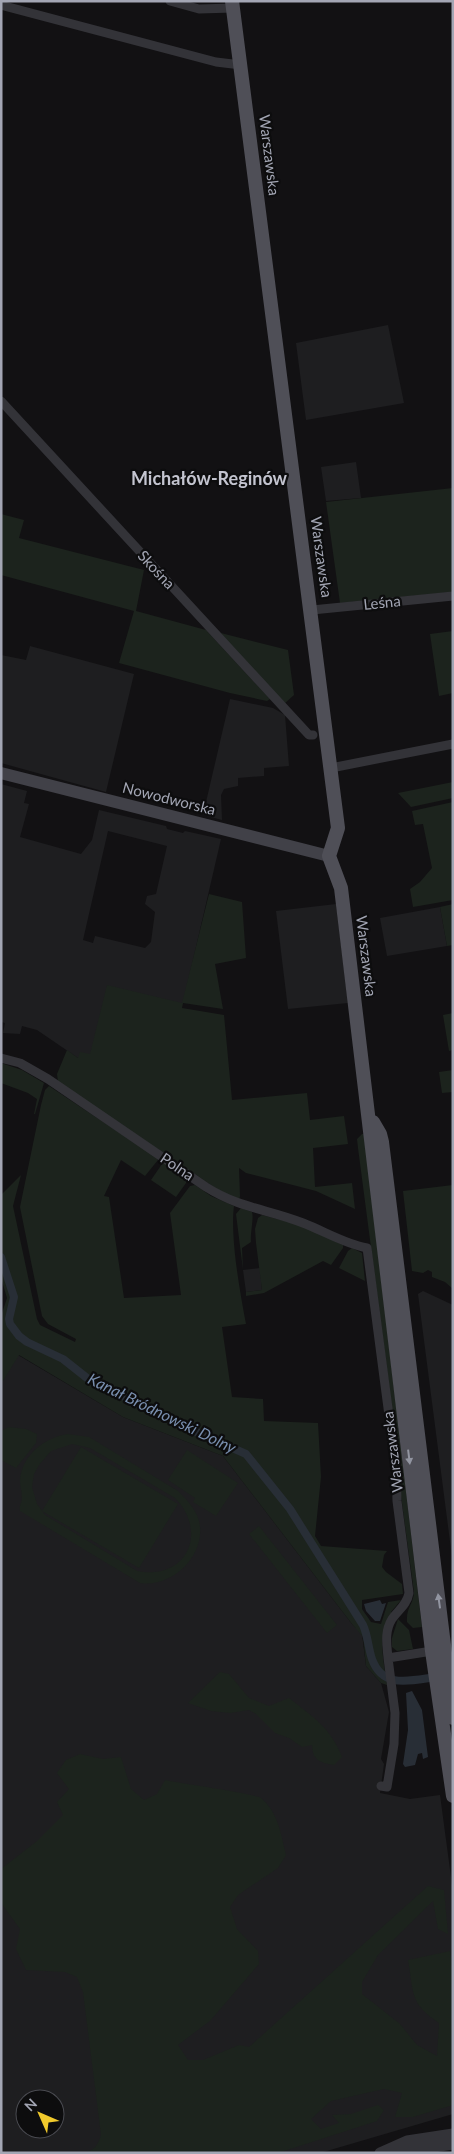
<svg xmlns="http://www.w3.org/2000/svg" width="454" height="2154" font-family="Lato,sans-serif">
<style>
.built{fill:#1e1e20;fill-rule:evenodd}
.green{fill:#1c231d;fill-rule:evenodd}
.water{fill:#282e36}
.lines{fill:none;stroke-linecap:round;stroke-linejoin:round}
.canal{stroke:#282e36;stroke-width:8}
.minor{stroke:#333338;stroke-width:9}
.tertiary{stroke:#333338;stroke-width:11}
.secondary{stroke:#414148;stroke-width:12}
.primary{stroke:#4f4f57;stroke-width:14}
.oneway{fill:#9295a1}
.labels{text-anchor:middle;stroke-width:4.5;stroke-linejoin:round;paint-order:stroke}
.street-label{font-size:15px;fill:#a3a6b4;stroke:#0d0d0e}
.water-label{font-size:16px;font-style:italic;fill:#798faf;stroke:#0d0d0e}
.quarter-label{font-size:18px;font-weight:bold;fill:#c4c5d0;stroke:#0d0d0e}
</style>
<rect width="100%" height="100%" fill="#121113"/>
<path class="built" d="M 388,325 L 404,403 L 306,420 L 296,343 Z
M 356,462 L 361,498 L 326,501 L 321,467 Z
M 30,646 L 134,674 L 106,792 L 1,763 L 1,655 L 26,660 Z
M 230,699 L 273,708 L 285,715 L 289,766 L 264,768 L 264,776 L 238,778 L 238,786 L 224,789 L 221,795 L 222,820 L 203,815 Z
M 1,784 L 27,791 L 24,803 L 29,804 L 20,837 L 81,854 L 92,840 L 99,810 L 166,826 L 167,829 L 183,833 L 185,831 L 221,839 L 183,1003 L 90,1055 L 78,1058 L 37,1030 L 22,1026 L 20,1034 L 3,1033 L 5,1023 L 1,1022 ZM 108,831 L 167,846 L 156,894 L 147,896 L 145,904 L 155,912 L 151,942 L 145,948 L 95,936 L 93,943 L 83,940 Z
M 336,904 L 348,1003 L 288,1009 L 276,911 Z
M 440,907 L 447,946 L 387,956 L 380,918 Z
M 260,1268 L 262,1290 L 246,1292 L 243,1270 Z
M 423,1291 L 453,1305 L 452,1557 L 418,1294 Z
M 1,1345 L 123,1417 L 223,1456 L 352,1624 L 362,1634 L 366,1666 L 381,1683 L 389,1712 L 381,1759 L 384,1764 L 380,1793 L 410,1799 L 440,1795 L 453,1892 L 453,2114 L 320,2153 L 1,2153 ZM 25,2099 L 55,2099 L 55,2129 L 25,2129 Z"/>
<path class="green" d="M 453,488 L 453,592 L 340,603 L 326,502 Z
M 1,514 L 24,520 L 19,538 L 144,570 L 136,611 L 206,630 L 270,699 L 267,701 L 230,693 L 119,663 L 134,611 L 1,575 Z
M 453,631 L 453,693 L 439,696 L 430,634 Z
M 217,632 L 288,650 L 294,695 L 284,704 Z
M 453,782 L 453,798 L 411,807 L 398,793 Z
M 453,802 L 453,900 L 413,907 L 410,889 L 420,882 L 432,868 L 423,824 L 415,825 L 412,811 Z
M 209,894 L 242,902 L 246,958 L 215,964 L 223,1009 L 183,1003 L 182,1008 L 224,1015 L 232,1100 L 307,1093 L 310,1120 L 344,1116 L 348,1144 L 313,1148 L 315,1187 L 352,1183 L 355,1209 L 316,1191 L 246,1173 L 239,1168 L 240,1196 L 239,1200 L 217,1189 L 58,1082 L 57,1074 L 67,1050 L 78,1058 L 80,1052 L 90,1054 L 107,985 L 182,1003 Z
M 453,904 L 453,945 L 447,946 L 440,907 Z
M 453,1013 L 453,1050 L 449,1051 L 443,1015 Z
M 1,1063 L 22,1070 L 44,1083 L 35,1114 L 34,1114 L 37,1099 L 28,1093 L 1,1083 Z
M 453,1070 L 453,1092 L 442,1093 L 439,1072 Z
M 49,1086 L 156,1157 L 158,1160 L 145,1176 L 121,1160 L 104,1196 L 109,1197 L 124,1298 L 181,1295 L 170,1213 L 190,1186 L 195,1185 L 211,1196 L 234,1206 C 230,1237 240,1292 246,1324 L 222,1327 L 232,1397 L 263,1399 L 264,1421 L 318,1423 L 321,1477 L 315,1536 L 321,1546 L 387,1551 L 384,1555 L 382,1567 L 386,1572 L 402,1584 L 403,1594 L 362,1600 L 362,1609 L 371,1622 L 381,1624 L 388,1602 L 401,1600 L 391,1612 L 392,1613 C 376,1634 384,1661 387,1685 L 381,1683 L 366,1666 L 363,1637 L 352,1624 L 223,1456 L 123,1417 L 19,1355 L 3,1381 L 1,1380 L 1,1316 L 7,1298 L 1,1278 L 1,1195 L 21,1175 L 13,1206 L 37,1319 L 40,1325 L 75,1342 L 76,1339 L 48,1324 L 42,1316 L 20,1207 L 41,1105 L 45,1090 Z
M 362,1134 L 364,1134 L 422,1627 L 413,1628 L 407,1622 C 406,1607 413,1606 414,1592 L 401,1496 L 400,1469 L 358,1148 L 357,1139 Z
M 165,1163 L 186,1178 L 186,1183 L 176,1197 L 151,1180 L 162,1164 Z
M 453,1185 L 453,1289 L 445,1282 L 432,1277 L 432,1272 L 428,1270 L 423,1273 L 412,1271 L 403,1191 Z
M 241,1208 L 252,1212 C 254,1218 250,1234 251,1242 L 242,1248 L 243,1270 L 236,1214 Z
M 262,1215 L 300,1225 L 343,1245 L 343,1248 L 331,1265 L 323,1261 L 264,1293 L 246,1296 L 246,1292 L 262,1290 L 256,1243 L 255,1229 L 258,1218 Z
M 352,1248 L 362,1253 L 365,1281 L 339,1268 L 348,1251 Z
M 9,1427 L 26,1429 L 37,1434 L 36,1443 L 16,1468 L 1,1460 L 1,1431 Z
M 68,1434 L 89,1437 L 178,1491 C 188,1501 199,1512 200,1527 C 203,1558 171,1588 140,1583 L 20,1511 C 19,1506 21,1504 22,1499 C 22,1493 20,1486 20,1480 C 22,1455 45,1437 68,1434 ZM 72,1444 L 90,1448 L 175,1498 C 209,1533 186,1581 137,1571 L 45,1515 L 37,1504 L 32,1487 L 34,1474 L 39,1465 L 51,1451 Z
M 81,1447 L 178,1504 L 139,1568 L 42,1511 Z
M 187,1450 L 238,1483 L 216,1516 L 193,1502 L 195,1498 L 168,1480 Z
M 259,1526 L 337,1625 L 327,1633 L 249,1534 Z
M 398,1619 L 409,1630 L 413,1649 L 397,1651 L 392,1647 L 392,1638 Z
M 220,1672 L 229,1674 L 249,1698 L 269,1706 L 289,1698 C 313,1717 331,1728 342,1757 L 334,1765 C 321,1763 312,1760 312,1745 L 302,1747 L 289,1738 L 275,1733 L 256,1714 L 249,1710 L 230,1713 L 211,1711 L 188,1703 Z
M 80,1754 L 103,1759 L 121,1757 L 131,1789 L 144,1800 L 157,1794 L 165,1780 C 178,1783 257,1794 261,1798 C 278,1812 281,1834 286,1855 L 278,1868 L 238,1895 L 230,1907 L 237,1929 L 258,1951 L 259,1964 L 210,2021 L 178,2045 L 188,2060 L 203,2060 L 239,2045 L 249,2047 L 428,1886 L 444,1890 L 448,1934 L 438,1929 L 433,1901 L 378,1955 L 362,1982 L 362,1994 L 400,2024 L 417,2045 L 437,2056 L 439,2023 C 409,2003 414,1993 408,1960 L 450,1951 L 453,1973 L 453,2105 L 413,2117 L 395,2117 L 402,2093 L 384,2089 L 331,2101 L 311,2119 L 321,2129 L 339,2123 L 332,2115 L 351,2114 L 378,2105 L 384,2110 L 377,2121 L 278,2153 L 84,2153 C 95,2150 98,2145 101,2135 L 83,1992 L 77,1977 L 65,1972 L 26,1970 L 16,1949 L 20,1929 L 1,1903 L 1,1869 L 37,1841 L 63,1815 L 57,1802 L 69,1789 L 57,1773 L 66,1760 Z"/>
<path class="water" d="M 380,1600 L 382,1604 L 386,1603 L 380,1621 L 375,1621 L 366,1611 L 364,1604 Z
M 412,1691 L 422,1710 L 428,1757 L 423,1759 L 422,1753 L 418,1754 L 415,1765 L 405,1767 L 403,1764 L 408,1730 L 406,1693 Z"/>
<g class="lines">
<path class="canal" d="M 1,1257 L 14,1297 L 9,1319 L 10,1324 L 19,1336 L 27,1342 L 63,1359 L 87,1378 L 174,1422 L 246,1454 L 290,1509 L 363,1625 C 368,1636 368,1647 372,1659 C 383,1690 412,1680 437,1677"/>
<path class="minor" d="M 170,1 L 199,9 L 233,8
M 1,5 L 216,62 L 241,65
M 1,401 L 309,735 L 313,735
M 312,610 L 453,596
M 331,768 L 453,744
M 1,1058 L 20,1063 L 48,1079 L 206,1187 C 241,1209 268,1209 303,1223 C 324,1231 345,1244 367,1248 L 396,1469 L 397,1501 L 409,1593 C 407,1605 398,1610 392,1619 C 384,1632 387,1645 388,1658
M 381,1786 L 387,1787 L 394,1744 L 395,1713 L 388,1658 L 432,1651"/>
<path class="tertiary" d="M 380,2153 L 407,2141 L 453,2134
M 396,2153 L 453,2144"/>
<path class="secondary" d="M 1,773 L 329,856"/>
<path class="primary" d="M 232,1 L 338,828 L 329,856 L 341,888 L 432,1651 L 453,1796
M 373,1122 L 380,1134 L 382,1142 L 453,1718"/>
</g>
<defs><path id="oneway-solid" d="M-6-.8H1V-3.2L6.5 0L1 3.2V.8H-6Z" transform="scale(1.25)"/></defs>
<g class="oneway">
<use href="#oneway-solid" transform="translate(409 1457) rotate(83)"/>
<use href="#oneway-solid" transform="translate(439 1601) rotate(-98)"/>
</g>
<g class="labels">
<g class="street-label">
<text transform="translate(269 155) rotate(83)" y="5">Warszawska</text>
<text transform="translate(321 557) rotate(82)" y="5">Warszawska</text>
<text transform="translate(156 570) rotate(47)" y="5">Skośna</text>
<text transform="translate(382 603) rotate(-6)" y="5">Leśna</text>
<text transform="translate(169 799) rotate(14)" y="5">Nowodworska</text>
<text transform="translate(366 956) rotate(83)" y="5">Warszawska</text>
<text transform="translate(177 1167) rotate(34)" y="5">Polna</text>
<text transform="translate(393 1452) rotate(-97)" y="5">Warszawska</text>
</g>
<g class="water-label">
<text transform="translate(162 1413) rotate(26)" y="6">Kanał Bródnowski Dolny</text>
</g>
<g class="quarter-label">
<text x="209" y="485">Michałów-Reginów</text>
</g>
</g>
<rect width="454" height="2154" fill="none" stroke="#a3a6b4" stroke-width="5"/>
<g transform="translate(40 2114) rotate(315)"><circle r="24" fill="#0d0d0e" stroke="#494a50"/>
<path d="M0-4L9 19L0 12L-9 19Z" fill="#f1ca2c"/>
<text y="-8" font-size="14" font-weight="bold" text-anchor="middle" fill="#a3a6b4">N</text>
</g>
</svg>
